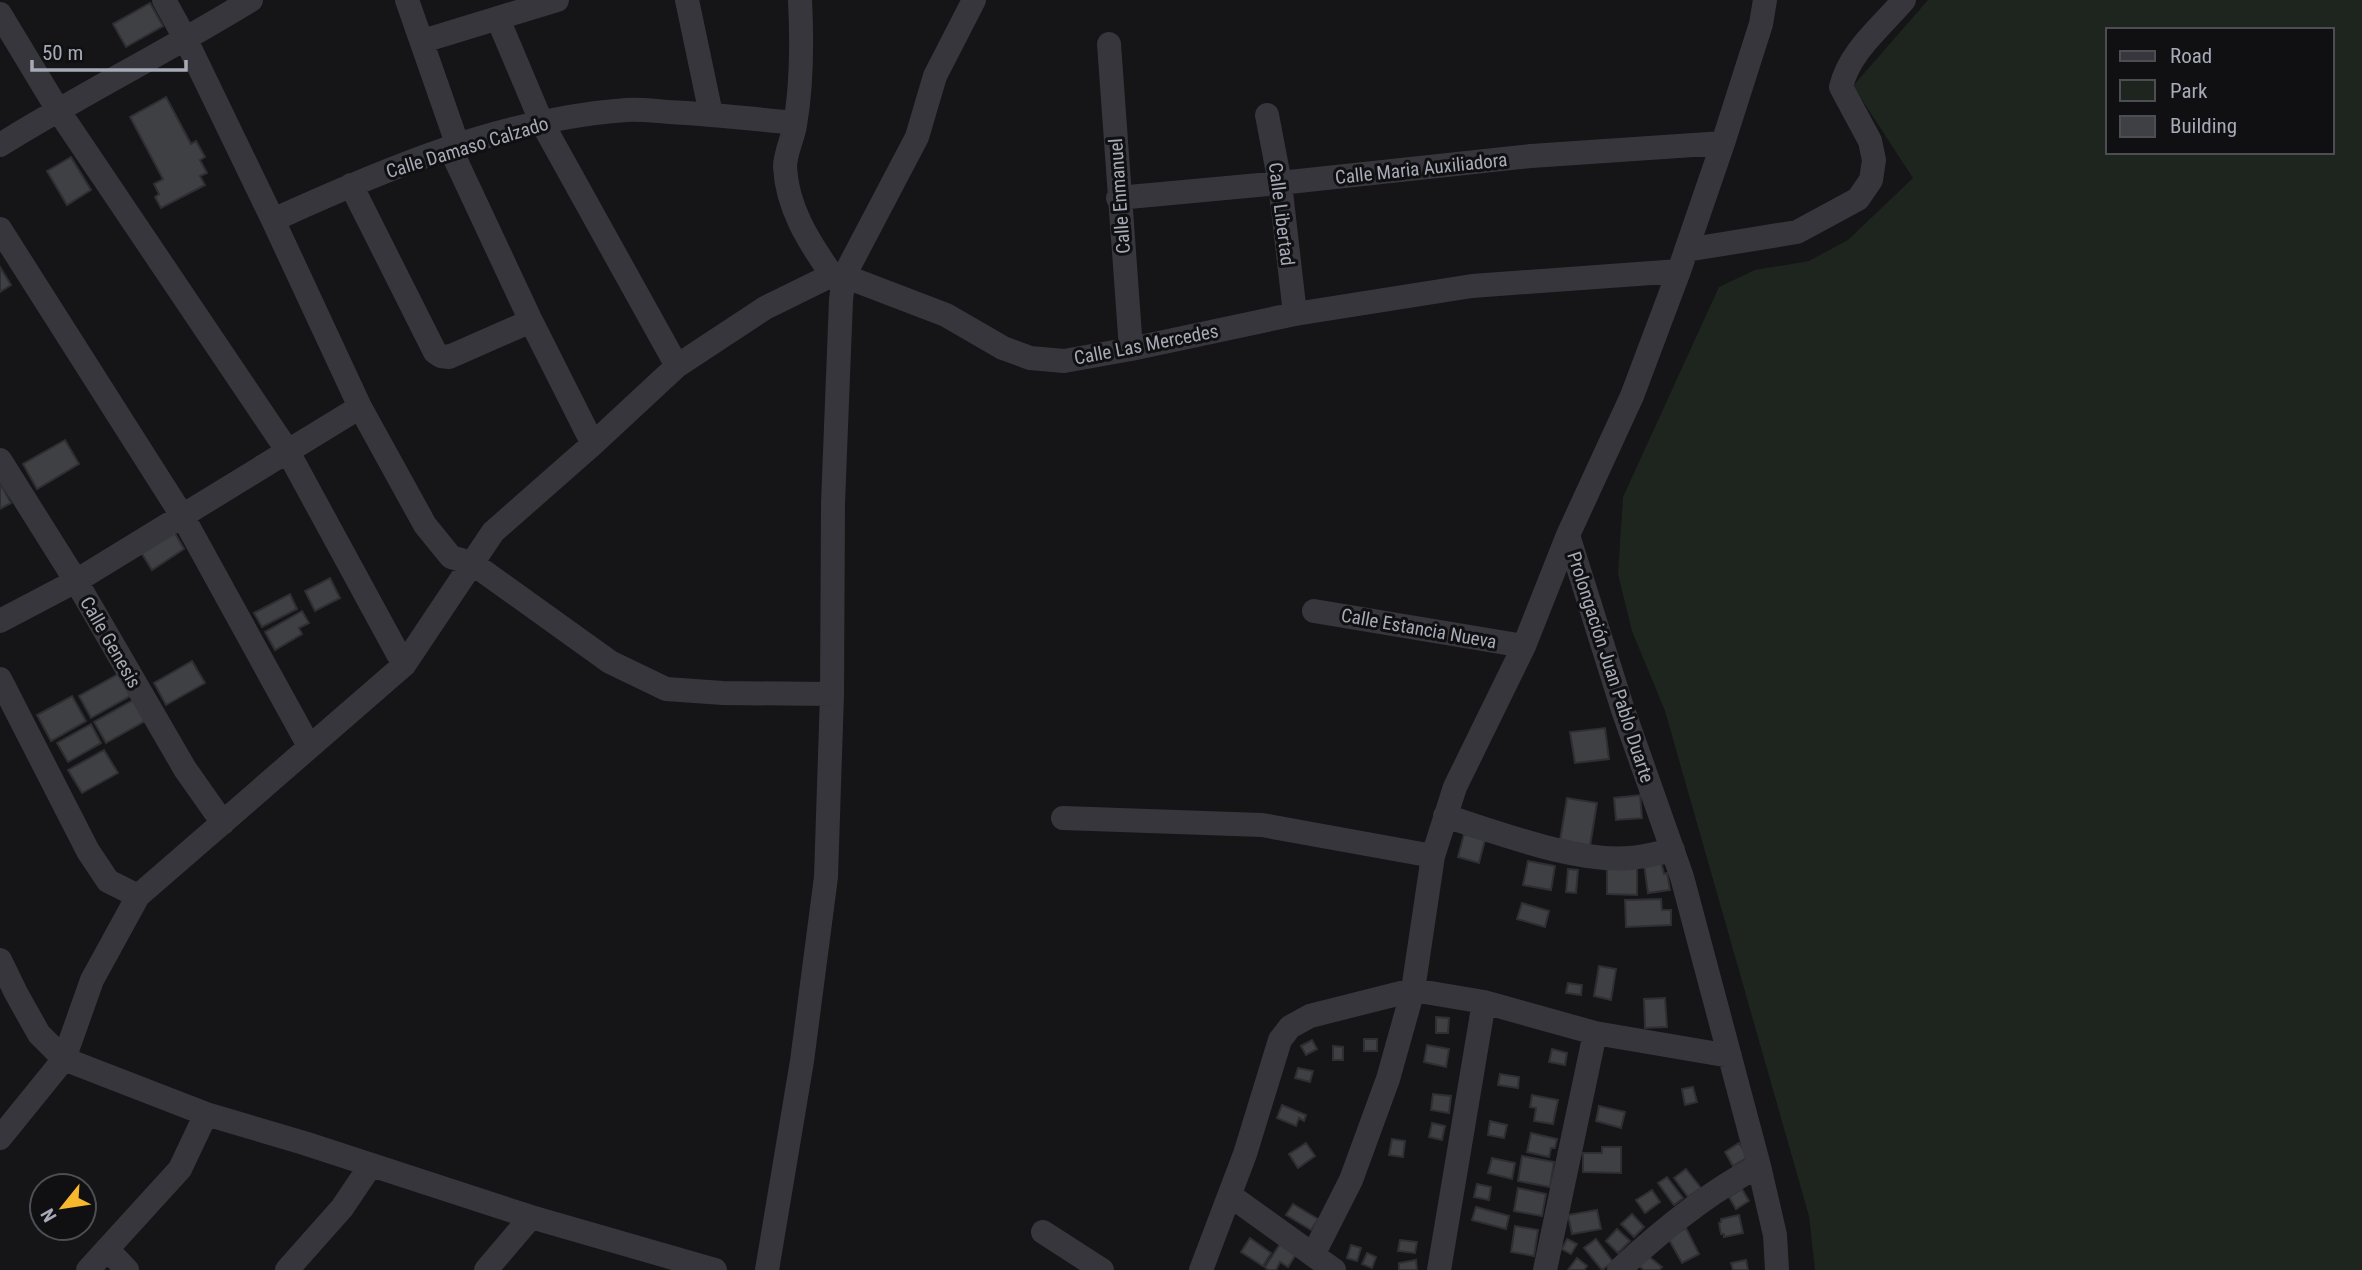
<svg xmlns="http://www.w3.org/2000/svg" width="2362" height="1270" font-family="'Roboto Condensed',sans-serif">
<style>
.green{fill:#1d251e;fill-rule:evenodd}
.building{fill:#3f4044;stroke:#2f2f33;stroke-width:2}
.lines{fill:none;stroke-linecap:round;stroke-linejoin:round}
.minor{stroke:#36363c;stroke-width:24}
.labels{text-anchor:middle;stroke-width:6;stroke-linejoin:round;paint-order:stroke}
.street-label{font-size:19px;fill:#a6abb7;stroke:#101012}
</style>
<rect width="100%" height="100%" fill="#151517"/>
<path class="green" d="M 1928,0 L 2362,0 L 2362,1270 L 1815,1270 L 1809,1216 L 1665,711 L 1632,631 L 1618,574 L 1623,497 L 1719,287 L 1755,270 L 1809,261 L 1848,240 L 1913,178 L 1853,86 ZM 2108,30 L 2332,30 L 2332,152 L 2108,152 Z"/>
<path class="building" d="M 150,3 L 163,26 L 126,47 L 113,24 Z
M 166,97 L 191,144 L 196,141 L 205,157 L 200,160 L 207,173 L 200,176 L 205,185 L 161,208 L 155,197 L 159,194 L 154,184 L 163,179 L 130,117 Z
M 71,157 L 91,190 L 67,205 L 47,171 Z
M 0,267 L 11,285 L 0,292 Z
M 65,440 L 79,464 L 37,489 L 23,464 Z
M 0,483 L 11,503 L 0,509 Z
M 172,528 L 184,549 L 152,570 L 139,549 Z
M 330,578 L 340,598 L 315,611 L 305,591 Z
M 290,594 L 297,609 L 262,627 L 254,613 Z
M 302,611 L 309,623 L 299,628 L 302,634 L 275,650 L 265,632 Z
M 192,661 L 205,683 L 166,705 L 154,683 Z
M 120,673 L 132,695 L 91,718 L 79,696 Z
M 72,696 L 86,721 L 51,741 L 37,715 Z
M 133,700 L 145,721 L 106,743 L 94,722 Z
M 91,724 L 101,743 L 68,762 L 57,743 Z
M 1605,728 L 1609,759 L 1575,763 L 1570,732 Z
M 104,750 L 118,773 L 82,793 L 68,770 Z
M 1640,795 L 1642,818 L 1616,820 L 1614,798 Z
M 1567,798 L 1597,803 L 1590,846 L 1560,840 Z
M 1464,834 L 1485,840 L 1479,863 L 1458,857 Z
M 1528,861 L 1555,866 L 1551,890 L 1523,885 Z
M 1661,862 L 1664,874 L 1667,873 L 1670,890 L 1648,893 L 1644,864 Z
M 1607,865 L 1637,866 L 1637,895 L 1607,894 Z
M 1568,869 L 1578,870 L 1576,893 L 1566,892 Z
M 1661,899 L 1662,910 L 1671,910 L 1671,925 L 1626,927 L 1625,900 Z
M 1522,903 L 1549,911 L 1545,927 L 1517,919 Z
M 1599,966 L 1616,969 L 1611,1000 L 1594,996 Z
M 1568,983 L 1582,985 L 1581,995 L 1566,993 Z
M 1665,998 L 1667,1027 L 1645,1028 L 1644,999 Z
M 1436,1017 L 1449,1018 L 1448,1033 L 1436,1033 Z
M 1364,1039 L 1377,1039 L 1377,1051 L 1364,1051 Z
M 1312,1040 L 1317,1049 L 1306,1055 L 1301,1046 Z
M 1427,1045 L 1449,1049 L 1446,1067 L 1424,1062 Z
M 1333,1046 L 1343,1047 L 1343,1060 L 1333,1060 Z
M 1552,1049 L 1567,1053 L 1565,1065 L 1549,1062 Z
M 1298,1068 L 1313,1071 L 1310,1082 L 1295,1078 Z
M 1500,1074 L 1519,1077 L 1518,1088 L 1498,1085 Z
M 1693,1087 L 1697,1102 L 1685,1105 L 1682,1089 Z
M 1433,1094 L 1451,1096 L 1449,1113 L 1431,1110 Z
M 1532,1095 L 1558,1100 L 1553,1124 L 1534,1121 L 1536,1108 L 1530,1107 Z
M 1282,1105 L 1306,1115 L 1304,1121 L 1299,1118 L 1296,1126 L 1277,1118 Z
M 1599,1106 L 1625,1112 L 1621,1128 L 1596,1121 Z
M 1490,1121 L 1507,1125 L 1504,1138 L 1488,1135 Z
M 1432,1123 L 1445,1126 L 1442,1140 L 1429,1137 Z
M 1531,1133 L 1557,1139 L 1555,1148 L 1551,1148 L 1549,1157 L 1527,1152 Z
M 1392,1139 L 1405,1141 L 1403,1157 L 1389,1155 Z
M 1306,1143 L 1315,1156 L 1298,1168 L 1289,1154 Z
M 1739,1143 L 1748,1157 L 1733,1166 L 1725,1152 Z
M 1602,1147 L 1621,1147 L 1621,1173 L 1583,1172 L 1583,1153 L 1602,1153 Z
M 1522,1156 L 1554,1162 L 1550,1187 L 1518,1181 Z
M 1492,1158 L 1515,1163 L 1512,1179 L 1488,1173 Z
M 1686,1169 L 1701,1188 L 1688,1197 L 1674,1178 Z
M 1667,1177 L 1683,1198 L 1674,1205 L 1658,1183 Z
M 1477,1184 L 1491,1187 L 1489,1200 L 1474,1197 Z
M 1518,1188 L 1546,1194 L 1542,1216 L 1514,1211 Z
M 1742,1189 L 1749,1201 L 1736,1209 L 1729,1197 Z
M 1652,1190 L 1660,1202 L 1645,1213 L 1636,1200 Z
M 1293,1204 L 1318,1219 L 1311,1230 L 1286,1215 Z
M 1476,1207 L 1509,1216 L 1506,1229 L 1472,1220 Z
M 1597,1210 L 1601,1229 L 1572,1234 L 1568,1215 Z
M 1632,1214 L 1644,1227 L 1634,1237 L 1621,1224 Z
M 1739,1215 L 1743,1233 L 1724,1237 L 1724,1234 L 1721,1234 L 1719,1223 L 1721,1222 L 1721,1219 Z
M 1515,1226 L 1538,1230 L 1534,1256 L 1511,1252 Z
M 1686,1228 L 1699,1254 L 1682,1263 L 1668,1238 Z
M 1617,1229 L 1630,1241 L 1618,1253 L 1606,1241 Z
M 1250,1238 L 1271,1253 L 1263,1266 L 1241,1252 Z
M 1567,1239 L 1577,1244 L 1571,1254 L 1562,1249 Z
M 1596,1239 L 1613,1262 L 1602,1270 L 1584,1248 Z
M 1400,1240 L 1417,1242 L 1415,1253 L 1398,1251 Z
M 1282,1241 L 1298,1251 L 1288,1267 L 1280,1262 L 1276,1270 L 1268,1270 L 1265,1267 Z
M 1351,1245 L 1361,1248 L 1357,1261 L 1347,1258 Z
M 1367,1253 L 1376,1257 L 1372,1268 L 1362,1264 Z
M 1647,1255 L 1662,1267 L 1659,1270 L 1644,1270 L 1639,1266 Z
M 1577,1258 L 1587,1266 L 1584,1270 L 1568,1270 Z
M 1416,1260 L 1417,1270 L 1399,1270 L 1399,1263 Z
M 1746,1260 L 1748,1270 L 1733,1270 L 1731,1263 Z"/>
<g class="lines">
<path class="minor" d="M 164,0 L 186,40 L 273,220 L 360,407 L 425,525 L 451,557 L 472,563 L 610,662 L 666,689 L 723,693 L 832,694
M 407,0 L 458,146
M 687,0 L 711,114
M 800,0 C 802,40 802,85 795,125 C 793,138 785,153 785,167 C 787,208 809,242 832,275 L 844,276 L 946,315 L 1003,348 L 1030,358 L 1064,361 L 1131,349 L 1295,314 L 1472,286 L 1679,271
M 1765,0 L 1761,24 L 1723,143 L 1679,271 L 1632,396 L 1568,535 L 1623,710 L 1682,877 L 1759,1166 L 1775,1235 L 1777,1270
M 0,14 L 58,110 L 287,450 L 404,665
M 498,19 L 541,121 L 677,366
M 423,41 L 557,0
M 1109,44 L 1131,349
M 1267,115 L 1280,183 L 1295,314
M 0,145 C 82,94 168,51 251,0
M 450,148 L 531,321 L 593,444
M 351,185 L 435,352 L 441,356 L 449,357 L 531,321
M 1118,198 L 1280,183 L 1531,156 L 1723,143
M 273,220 C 385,169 502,119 626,110 C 640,109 655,111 669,112 C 711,114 753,119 795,123
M 0,229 L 183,517 L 309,746
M 1686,250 L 1797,232 L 1858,199 L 1871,180 L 1874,160 L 1870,141 L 1841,87 C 1849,52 1881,27 1904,0
M 0,460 L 76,581 L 185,769 L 223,823
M 1314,611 L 1524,646
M 0,621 L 76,581 L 360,407
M 0,679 L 88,851 L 108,881 L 138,896
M 1445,816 C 1497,832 1576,863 1630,858 C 1644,857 1658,853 1673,850
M 1063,818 L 1262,825 L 1433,856
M 0,960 L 16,993 L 39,1034 L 64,1059 L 206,1114 L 304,1143 L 531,1217 L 715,1270
M 0,1138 L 64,1059 L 92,980 L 138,896 L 404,665 L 493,532 L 593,444 L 677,366 L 765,308 L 832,275
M 1231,1196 L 1334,1270
M 1043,1232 L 1102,1270
M 107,1249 L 127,1270
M 1313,1255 L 1351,1180 L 1388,1079 L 1413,990 L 1433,856 L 1455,787 L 1524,646 L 1568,535
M 88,1270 L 180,1169 L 206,1114
M 287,1270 L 342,1208 L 371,1165
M 486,1270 L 531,1217
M 767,1270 L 802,1061 L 826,877 L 832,694 L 833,503 L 841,300 L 844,276 L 917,137 L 935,76 L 974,0
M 1201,1270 L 1245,1154 L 1280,1040 L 1290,1027 L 1310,1016 L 1413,990 L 1484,1002 L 1595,1033 L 1730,1056
M 1439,1270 L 1484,1002
M 1545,1270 L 1595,1033
M 1619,1270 C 1662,1230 1708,1192 1759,1166"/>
</g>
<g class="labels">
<g class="street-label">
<text transform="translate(467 147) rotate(-17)" y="7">Calle Damaso Calzado</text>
<text transform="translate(1421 168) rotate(-6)" y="7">Calle Maria Auxiliadora</text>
<text transform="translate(1119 196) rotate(-94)" y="7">Calle Enmanuel</text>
<text transform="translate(1282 214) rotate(83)" y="7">Calle Libertad</text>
<text transform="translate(1146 344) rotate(-11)" y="7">Calle Las Mercedes</text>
<text transform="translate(1419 628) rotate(10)" y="7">Calle Estancia Nueva</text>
<text transform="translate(111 642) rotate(60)" y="7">Calle Genesis</text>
<text transform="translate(1611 667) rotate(72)" y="7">Prolongación Juan Pablo Duarte</text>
</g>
</g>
<rect x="2106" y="28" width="228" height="126" fill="#101012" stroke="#4c4e54" stroke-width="2"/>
<rect x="2120" y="51" width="35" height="10" fill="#36363c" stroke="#4c4e54" stroke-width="2"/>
<text x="2170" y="63" font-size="21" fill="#a6abb7">Road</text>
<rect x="2120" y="80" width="35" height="21" fill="#1d251e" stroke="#4c4e54" stroke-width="2"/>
<text x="2170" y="98" font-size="21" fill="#a6abb7">Park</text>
<rect x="2120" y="116" width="35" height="21" fill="#3f4044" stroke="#4c4e54" stroke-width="2"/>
<text x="2170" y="133" font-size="21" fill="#a6abb7">Building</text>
<g transform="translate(63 1207) rotate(240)"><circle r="33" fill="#101012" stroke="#4c4e54" stroke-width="2"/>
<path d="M0-5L12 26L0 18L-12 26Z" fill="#f7b82d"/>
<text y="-10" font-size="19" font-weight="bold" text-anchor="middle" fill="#a6abb7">N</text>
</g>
<path d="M32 60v10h154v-10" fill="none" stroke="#a6abb7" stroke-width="3.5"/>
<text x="42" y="60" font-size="21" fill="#a6abb7" stroke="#101012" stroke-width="5" paint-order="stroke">50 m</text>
</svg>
